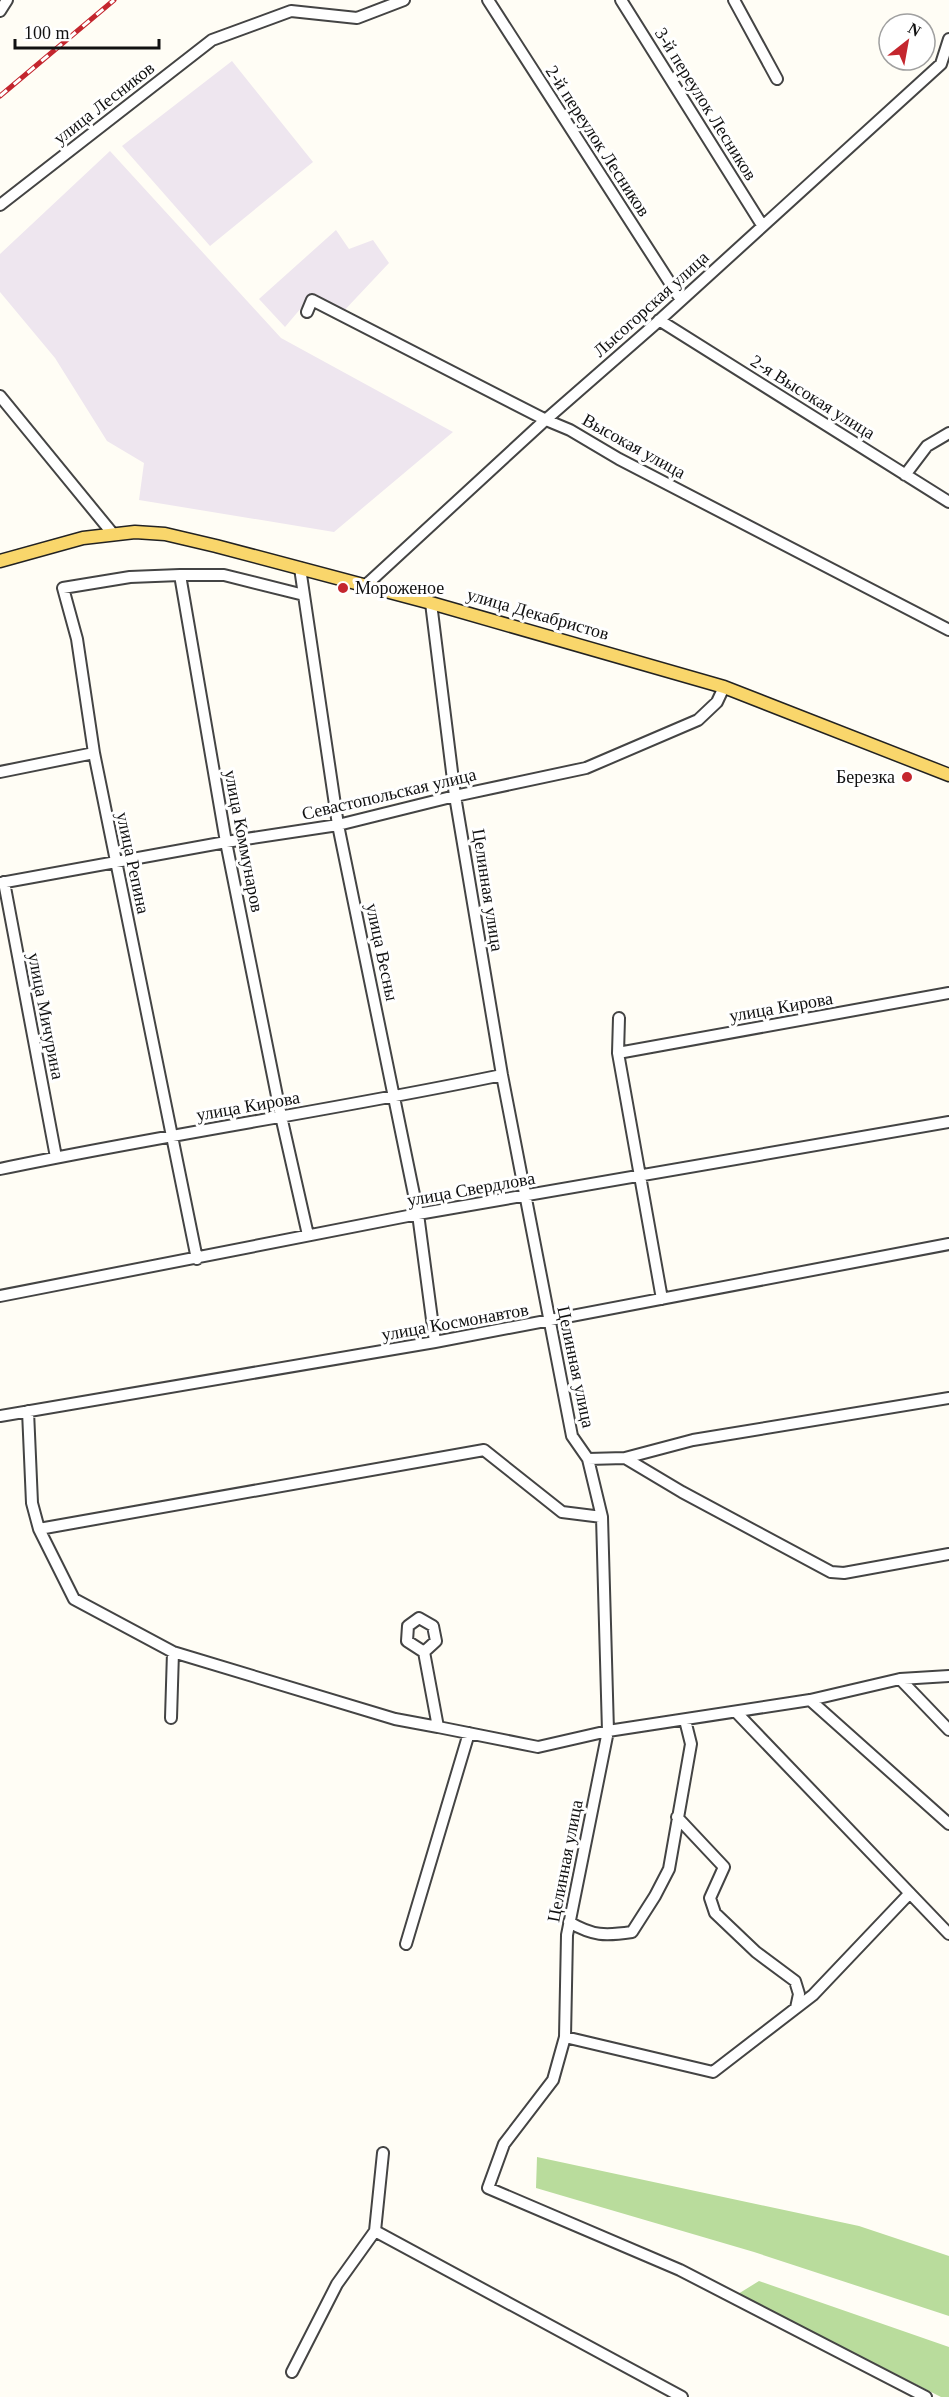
<svg xmlns="http://www.w3.org/2000/svg" width="949" height="2397" font-family="Georgia,serif">
<style>
.industrial{fill:#eee6ef}
.forest{fill:#b9dc9c}
.lines{fill:none;stroke-linecap:round;stroke-linejoin:round}
.minor-casing{stroke:#444;stroke-width:14}
.major-casing{stroke:#222;stroke-width:15}
.minor{stroke:#fff;stroke-width:10}
.major{stroke:#f9d66b;stroke-width:12}
.rail-casing{stroke:#c4262e;stroke-width:5}
.rail{stroke:#fff;stroke-width:3;stroke-dasharray:9;stroke-linecap:butt}
.poi-dot{fill:#c4262e;stroke:#fff;stroke-width:2}
.labels{text-anchor:middle;stroke-width:6;stroke-linejoin:round;paint-order:stroke}
.street-label{font-size:18px;fill:#111;stroke:#fff}
.poi-label{font-size:18px;fill:#111;stroke:#fff;text-anchor:start}
</style>
<rect width="100%" height="100%" fill="#fffdf5"/>
<path class="industrial" d="M 232,61 L 313,162 L 210,246 L 122,146 Z
M 110,151 L 281,338 L 453,432 L 334,532 L 139,500 L 144,463 L 107,441 L 55,358 L 0,292 L 0,254 Z
M 336,230 L 349,249 L 373,240 L 389,263 L 340,315 L 313,294 L 285,327 L 259,299 Z"/>
<path class="forest" d="M 537,2157 L 859,2226 L 949,2256 L 949,2316 L 754,2252 L 536,2188 Z
M 759,2281 L 949,2347 L 949,2397 L 941,2397 L 738,2294 Z"/>
<g class="lines">
<defs>
<path id="minor" d="M 488,0 L 681,300
M 621,0 L 762,225
M 734,0 L 777,79
M 0,11 L 7,0
M 0,205 L 212,40 L 291,11 L 357,18 L 404,0
M 307,312 L 312,300 L 546,420 L 570,430 L 619,459 L 949,630
M 659,320 L 949,502
M 0,396 L 113,534
M 905,475 L 927,446 L 949,433
M 300,568 L 338,825 L 418,1214 L 435,1342
M 180,575 L 130,577 L 63,588 L 77,639 L 94,753 L 197,1259
M 365,586 L 542,423 L 653,326 L 941,64 L 949,39
M 304,595 L 224,575 L 180,575 L 226,842 L 281,1116 L 308,1235
M 431,603 L 455,796 L 502,1075 L 572,1436 L 588,1459 L 602,1517 L 608,1731 L 567,1935 L 565,2037 L 553,2080 L 504,2144 L 488,2188 L 680,2270 L 926,2397
M 0,772 L 94,753
M 4,882 L 56,1157
M 0,883 L 226,842 L 338,825 L 455,796 L 586,768 L 698,720 L 717,702 L 724,687
M 619,1018 L 618,1053 L 662,1299
M 618,1053 L 949,993
M 0,1169 C 167,1134 335,1110 502,1075
M 0,1296 L 418,1214 L 949,1122
M 28,1411 L 32,1503 L 39,1529 L 74,1599 L 173,1652 L 395,1719 L 438,1727 L 424,1652 L 407,1641 L 408,1626 L 419,1618 L 433,1626 L 436,1641 L 424,1652
M 0,1416 L 435,1342 L 949,1244
M 625,1458 L 682,1492 L 831,1572 L 844,1573 L 949,1554
M 588,1459 L 625,1458 L 693,1440 L 949,1398
M 39,1529 L 484,1450 L 562,1512 L 602,1517
M 900,1679 L 949,1730
M 810,1700 L 949,1824
M 736,1712 L 949,1934
M 171,1718 L 173,1652
M 438,1727 L 538,1747 L 608,1731 L 810,1700 L 900,1679 L 949,1676
M 677,1817 L 724,1867 L 710,1898 L 715,1913 L 756,1952 L 795,1981 L 799,1994 L 796,2008
M 569,1922 C 593,1936 605,1936 632,1932 L 655,1896 L 669,1869 L 691,1744 L 685,1720
M 406,1944 L 469,1733
M 565,2037 L 713,2072 L 813,1995 L 909,1894
M 375,2231 L 682,2397
M 292,2372 L 337,2284 L 375,2231 L 383,2153"/>
<path id="major" d="M 0,561 L 83,538 L 135,532 L 165,534 L 216,546 L 431,603 L 724,687 L 949,775"/>
</defs>
<use href="#minor" class="minor-casing"/>
<use href="#major" class="major-casing"/>
<use href="#minor" class="minor"/>
<use href="#major" class="major"/>
<defs>
<path id="rail" d="M 0,96 L 114,0"/>
</defs>
<use href="#rail" class="rail-casing"/>
<use href="#rail" class="rail"/>
</g>
<g class="poi-dot">
<circle cx="343" cy="588" r="6"/>
<circle cx="907" cy="777" r="6"/>
</g>
<g class="labels">
<g class="street-label">
<text transform="translate(104 103) rotate(-38)" y="6">улица Лесников</text>
<text transform="translate(706 104) rotate(58)" y="6">3-й переулок Лесников</text>
<text transform="translate(598 141) rotate(57)" y="6">2-й переулок Лесников</text>
<text transform="translate(651 304) rotate(-42)" y="6">Лысогорская улица</text>
<text transform="translate(813 397) rotate(32)" y="6">2-я Высокая улица</text>
<text transform="translate(634 446) rotate(29)" y="6">Высокая улица</text>
<text transform="translate(538 614) rotate(16)" y="6">улица Декабристов</text>
<text transform="translate(389 794) rotate(-13)" y="6">Севастопольская улица</text>
<text transform="translate(244 841) rotate(79)" y="6">улица Коммунаров</text>
<text transform="translate(133 863) rotate(78)" y="6">улица Репина</text>
<text transform="translate(488 890) rotate(81)" y="6">Целинная улица</text>
<text transform="translate(382 952) rotate(78)" y="6">улица Весны</text>
<text transform="translate(781 1007) rotate(-10)" y="6">улица Кирова</text>
<text transform="translate(46 1016) rotate(79)" y="6">улица Мичурина</text>
<text transform="translate(248 1106) rotate(-10)" y="6">улица Кирова</text>
<text transform="translate(471 1189) rotate(-10)" y="6">улица Свердлова</text>
<text transform="translate(455 1322) rotate(-10)" y="6">улица Космонавтов</text>
<text transform="translate(576 1367) rotate(78)" y="6">Целинная улица</text>
<text transform="translate(565 1861) rotate(-79)" y="6">Целинная улица</text>
</g>
<g class="poi-label">
<text x="355" y="594">Мороженое</text>
<text x="895" y="783" text-anchor="end">Березка</text>
</g>
</g>
<g transform="translate(907 42) rotate(31)"><circle r="28" fill="#ffffff" stroke="#a0a0a0" stroke-width="1.5"/>
<path d="M0-4.5L10 22L0 15L-10 22Z" fill="#c4262e"/>
<text y="-9" font-size="16" font-weight="bold" text-anchor="middle" fill="#111111">N</text>
</g>
<path d="M15 39v9h144v-9" fill="none" stroke="#111111" stroke-width="3"/>
<text x="24" y="39" font-size="18" fill="#111111" stroke="#ffffff" stroke-width="4.5" paint-order="stroke">100 m</text>
</svg>
